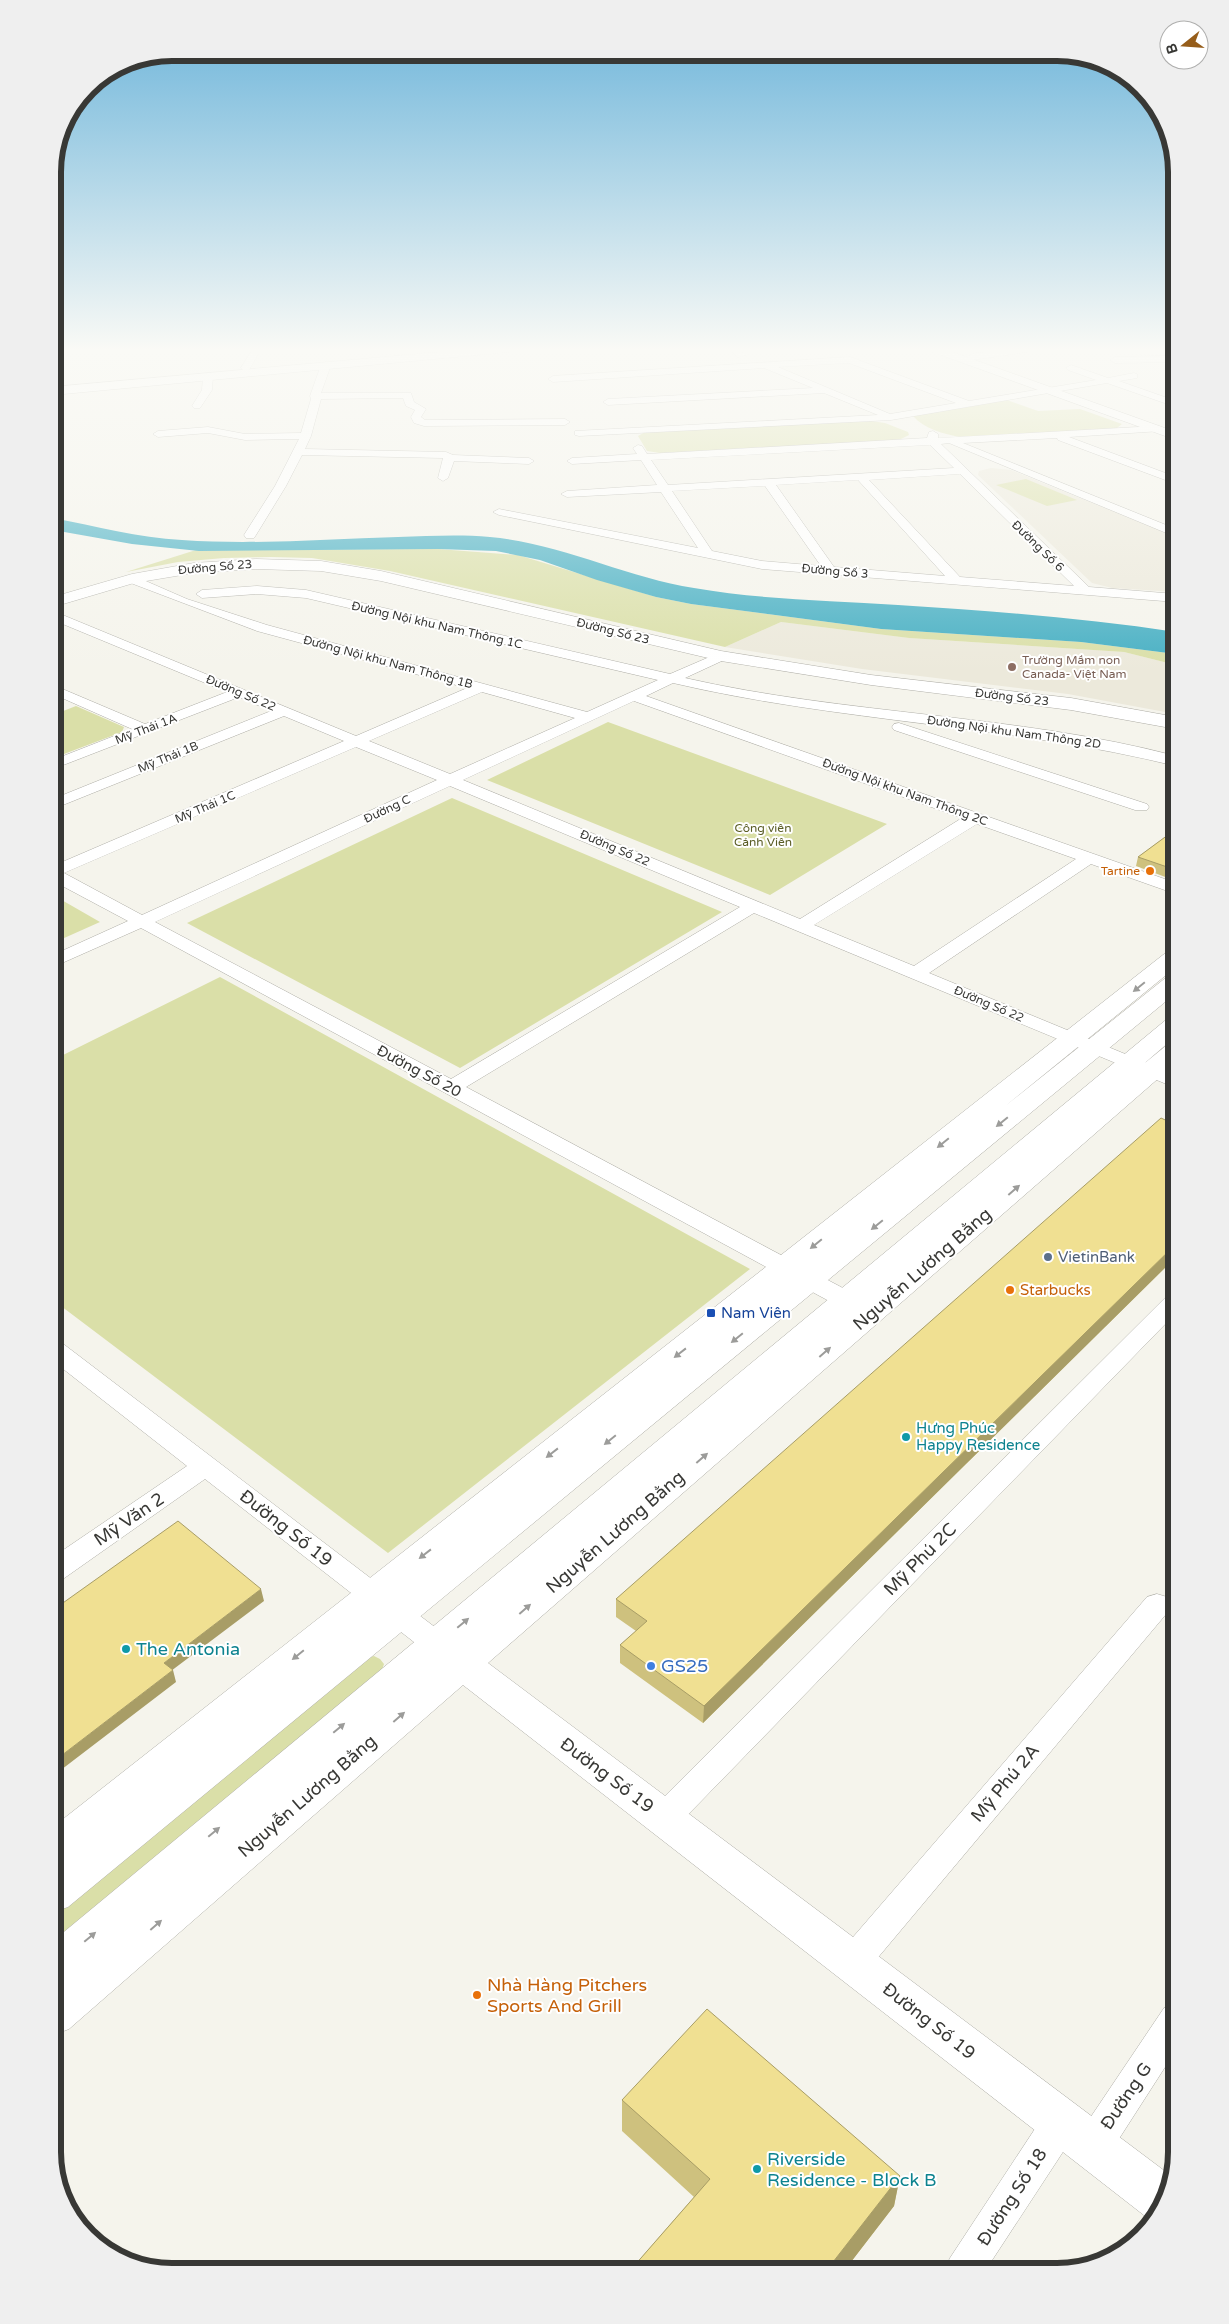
<svg xmlns="http://www.w3.org/2000/svg" width="1229" height="2324" font-family="'Varela Round',sans-serif">
<style>
.built{fill:#ece9db}
.green{fill:#dadfa8}
.water{fill:#46afc3}
.lines{fill:none;stroke-linecap:round;stroke-linejoin:round}
.street-casing{stroke:#aeada6;stroke-width:1}
.secondary-casing{stroke:#aeada6;stroke-width:1}
.primary-casing{stroke:#aeada6;stroke-width:1}
.street{fill:#fff;fill-rule:evenodd}
.secondary{fill:#fff;fill-rule:evenodd}
.primary{fill:#fff;fill-rule:evenodd}
.wall{fill:#cec17e}
.shaded-wall{fill:#a89d66}
.building{fill:#f0e092;stroke:#a89d66}
.oneway{fill:#9c9c9a}
.education-dot{fill:#8d6e63;stroke:#fff;stroke-width:2}
.food-dot{fill:#e8710a;stroke:#fff;stroke-width:2}
.service-dot{fill:#5c6f8a;stroke:#fff;stroke-width:2}
.transit-dot{fill:#1a4fb4;stroke:#fff;stroke-width:2}
.culture-dot{fill:#0f9aa8;stroke:#fff;stroke-width:2}
.shop-dot{fill:#3f7fe0;stroke:#fff;stroke-width:2}
.labels{text-anchor:middle;stroke-width:4;stroke-linejoin:round;paint-order:stroke}
.far-street-label{font-size:12px;fill:#383835;stroke:#fff}
.far-education-label{font-size:12px;fill:#785e54;stroke:#fff;text-anchor:start}
.far-park-label{font-size:12px;fill:#595c24;stroke:#fff}
.far-food-label{font-size:12px;fill:#c56008;stroke:#fff;text-anchor:end}
.street-label{font-size:15px;fill:#383835;stroke:#fff}
.service-label{font-size:15px;fill:#4e5e75;stroke:#fff;text-anchor:start}
.food-label{font-size:15px;fill:#c56008;stroke:#fff;text-anchor:start}
.transit-label{font-size:15px;fill:#164399;stroke:#fff;text-anchor:start}
.culture-label{font-size:15px;fill:#0d838f;stroke:#fff;text-anchor:start}
.near-street-label{font-size:18px;fill:#383835;stroke:#fff}
.near-culture-label{font-size:18px;fill:#0d838f;stroke:#fff;text-anchor:start}
.near-shop-label{font-size:18px;fill:#366cbe;stroke:#fff;text-anchor:start}
.near-food-label{font-size:18px;fill:#c56008;stroke:#fff;text-anchor:start}
.rim{fill:none;stroke:#383835;stroke-width:6}
</style>
<rect width="100%" height="100%" fill="#f5f4ec"/>
<path class="built" d="M 991,468 L 1011,470 L 1176,537 L 1176,592 L 1112,588 L 1092,583 L 978,475 L 979,471 Z
M 781,622 L 909,638 L 1124,652 L 1176,665 L 1176,714 L 1068,694 L 862,669 L 725,647 Z"/>
<path class="green" d="M 1007,400 L 1038,411 L 1080,409 L 1122,424 L 1117,428 L 1096,430 L 960,437 C 944,434 924,429 913,416 Z
M 871,421 L 885,423 L 908,432 L 909,435 L 899,440 L 660,453 L 647,451 L 638,436 L 645,432 Z
M 1026,479 L 1077,500 L 1047,506 L 996,485 Z
M 438,549 L 518,555 L 656,597 L 691,604 L 881,629 L 1081,642 L 1176,654 L 1176,665 L 1124,652 L 909,638 L 781,622 L 725,647 L 390,571 L 312,558 L 271,557 L 224,558 L 178,562 L 126,572 L 196,550 Z
M 76,706 L 124,727 L 122,732 L 64,754 L 53,755 L 53,715 Z
M 608,722 L 887,824 L 770,895 L 487,780 Z
M 452,798 L 722,912 L 460,1068 L 187,923 Z
M 53,895 L 100,922 L 53,943 Z
M 220,977 L 750,1269 L 388,1553 L 53,1300 L 53,1060 Z
M 374,1656 L 380,1659 L 384,1664 L 382,1670 L 53,1943 L 53,1916 L 367,1658 Z"/>
<path class="water" d="M 53,518 C 96,526 138,538 182,540 C 254,545 327,539 398,537 C 429,536 459,534 490,537 C 560,543 625,577 694,588 C 762,600 830,600 898,605 C 991,611 1085,618 1176,632 L 1176,654 L 1081,642 L 881,629 L 691,604 L 656,597 L 597,580 L 540,560 L 496,551 L 438,549 L 199,551 L 132,544 L 53,530 Z"/>
<g class="lines">
<defs>
<path id="street" d="M 253,349 L 261,349 L 249,370 L 243,370 L 241,368 Z
M 729,349 L 738,349 L 746,355 L 738,357 Z
M 1010,349 L 1030,349 L 1026,352 L 972,360 L 967,357 L 972,354 Z
M 1176,356 L 1176,362 L 1115,363 L 1110,360 L 1115,357 Z
M 850,357 L 969,401 L 1096,380 L 1068,370 L 1066,368 L 1071,365 L 1108,378 L 1134,373 L 1137,374 L 1137,378 L 1119,381 L 1176,401 L 1176,407 L 1107,383 L 891,420 L 579,436 L 575,435 L 575,431 L 878,415 L 824,393 L 608,405 L 603,402 L 608,399 L 813,388 L 764,368 L 553,382 L 548,379 L 553,376 ZM 849,363 L 956,403 L 890,414 L 778,367 Z
M 326,362 L 331,365 L 321,393 L 411,393 L 414,402 L 426,409 L 421,417 L 425,420 L 565,419 L 570,422 L 565,425 L 424,426 L 414,423 L 411,417 L 415,410 L 406,406 L 403,398 L 321,399 L 311,436 L 305,449 L 446,452 L 453,455 L 529,458 L 534,461 L 529,464 L 454,461 L 448,478 L 443,481 L 438,478 L 443,458 L 302,455 L 286,486 L 256,535 L 254,538 L 246,538 L 244,535 L 275,486 L 299,439 L 245,440 L 208,433 L 158,437 L 153,434 L 158,431 L 208,427 L 245,434 L 301,433 L 311,399 L 310,396 L 321,365 Z
M 208,373 L 213,376 L 212,390 L 200,408 L 194,408 L 192,406 L 202,390 L 203,376 Z
M 1157,426 L 1161,427 L 1161,431 L 1069,437 L 1176,477 L 1176,484 L 1058,440 L 1057,438 L 963,443 L 1176,529 L 1176,537 L 949,443 L 941,444 L 1089,587 L 1176,594 L 1176,602 L 762,569 L 499,515 L 493,512 L 499,509 L 698,548 L 661,492 L 567,497 L 561,494 L 567,491 L 657,485 L 641,460 L 572,464 L 567,461 L 572,458 L 637,454 L 633,448 L 638,445 L 642,446 L 647,454 L 927,438 L 929,432 L 933,431 L 938,434 L 938,438 ZM 930,445 L 954,468 L 668,485 L 651,460 ZM 960,474 L 1074,586 L 960,577 L 869,480 ZM 858,480 L 945,576 L 834,567 L 776,485 ZM 765,486 L 821,566 L 762,561 L 712,551 L 672,491 Z
M 132,575 L 187,599 L 267,625 L 587,712 L 658,680 L 306,598 L 257,594 L 202,598 L 196,594 L 202,590 L 257,586 L 306,590 L 670,674 L 721,652 L 728,656 L 726,659 L 685,678 C 847,715 1016,714 1176,756 L 1176,766 C 1011,725 839,722 673,683 L 646,696 L 1176,883 L 1176,894 L 1091,864 L 929,973 L 1176,1075 L 1176,1088 L 754,913 L 466,1087 L 869,1302 L 873,1308 L 869,1314 L 861,1316 L 853,1314 L 141,928 L 53,967 L 53,955 L 128,921 L 53,881 L 53,866 L 344,741 L 284,716 L 53,809 L 53,799 L 271,711 L 239,697 L 53,769 L 53,760 L 132,729 L 53,694 L 53,685 L 145,724 L 227,692 L 53,620 L 53,611 L 356,736 L 467,688 L 257,631 L 128,582 L 126,579 ZM 482,692 L 575,718 L 450,774 L 369,741 ZM 634,701 L 962,818 L 800,919 L 463,780 ZM 356,747 L 437,780 L 142,915 L 64,873 ZM 450,786 L 740,907 L 451,1079 L 155,922 ZM 977,824 L 1076,859 L 914,966 L 814,925 Z
M 899,723 L 1147,804 L 1149,807 L 1147,810 L 1135,810 L 894,730 L 892,727 L 894,724 Z
M 1176,1292 L 1176,1313 L 675,1828 L 664,1832 L 653,1828 L 648,1818 L 653,1808 L 1168,1295 Z
M 53,1341 L 62,1343 L 457,1644 L 461,1652 L 457,1660 L 447,1664 L 437,1660 L 205,1479 L 63,1579 L 53,1582 L 53,1557 L 187,1466 L 53,1361 Z
M 1157,1594 L 1167,1597 L 1171,1605 L 1167,1613 L 865,1973 L 853,1978 L 841,1973 L 836,1962 L 841,1951 L 1147,1597 Z
M 1176,2003 L 1176,2050 L 1106,2159 L 1093,2164 L 1080,2159 L 1075,2146 L 1080,2133 L 1164,2008 Z
M 1061,2104 L 1074,2109 L 1079,2122 L 1074,2135 L 985,2271 L 944,2271 L 950,2258 L 1048,2109 Z"/>
<path id="secondary" d="M 928,349 L 944,349 L 1176,432 L 1176,440 L 930,351 Z
M 256,559 L 321,561 L 381,571 L 721,651 L 871,675 L 1071,698 L 1176,717 L 1176,729 L 1071,710 L 871,685 L 721,661 L 381,581 L 321,571 L 256,569 L 194,573 L 134,583 L 53,607 L 53,597 L 132,574 L 194,563 Z
M 1176,949 L 1176,967 L 1004,1107 L 1168,976 L 1176,974 L 1176,993 L 68,1907 L 53,1912 L 53,1827 L 1168,951 Z
M 1176,1017 L 1176,1036 L 1140,1067 L 1167,1045 L 1176,1042 L 1176,1063 L 488,1663 L 1170,2175 L 1157,2218 L 1155,2220 L 1145,2216 L 463,1685 L 69,2029 L 53,2035 L 53,1941 L 1167,1019 Z"/>
<path id="primary" d="M 474,349 L 514,349 L 508,352 L 53,395 L 53,387 Z"/>
</defs>
<use href="#street" class="street-casing"/>
<use href="#secondary" class="secondary-casing"/>
<use href="#primary" class="primary-casing"/>
<use href="#street" class="street"/>
<use href="#secondary" class="secondary"/>
<use href="#primary" class="primary"/>
</g>
<path class="wall" d="M 1176,829 L 1176,881 L 1136,866 L 1138,857 Z
M 1176,1125 L 1176,1257 L 703,1723 L 620,1663 L 620,1645 L 636,1631 L 616,1617 L 616,1599 Z
M 622,2100 L 900,2176 L 894,2206 L 844,2271 L 633,2271 L 634,2266 L 694,2197 L 622,2131 Z"/>
<path class="shaded-wall" d="M 1176,1244 L 1176,1257 L 703,1723 L 704,1706 Z
M 261,1589 L 264,1601 L 167,1674 L 164,1663 Z
M 173,1670 L 176,1682 L 53,1776 L 53,1762 Z
M 900,2176 L 894,2206 L 844,2271 L 826,2271 Z"/>
<path class="building" d="M 1176,829 L 1176,870 L 1138,857 Z
M 1161,1118 L 1176,1125 L 1176,1244 L 704,1706 L 620,1645 L 647,1621 L 616,1599 Z
M 178,1521 L 261,1589 L 164,1663 L 173,1670 L 53,1762 L 53,1610 Z
M 707,2009 L 900,2176 L 826,2271 L 639,2271 L 634,2266 L 710,2179 L 622,2100 Z"/>
<defs><path id="oneway-solid" d="M-6-.8H1V-3.2L6.5 0L1 3.2V.8H-6Z" transform="scale(1.25)"/></defs>
<g class="oneway">
<use href="#oneway-solid" transform="translate(1139 987) rotate(141)"/>
<use href="#oneway-solid" transform="translate(1002 1122) rotate(141)"/>
<use href="#oneway-solid" transform="translate(943 1143) rotate(141)"/>
<use href="#oneway-solid" transform="translate(1014 1190) rotate(-41)"/>
<use href="#oneway-solid" transform="translate(877 1225) rotate(141)"/>
<use href="#oneway-solid" transform="translate(816 1244) rotate(141)"/>
<use href="#oneway-solid" transform="translate(737 1338) rotate(141)"/>
<use href="#oneway-solid" transform="translate(825 1352) rotate(-41)"/>
<use href="#oneway-solid" transform="translate(680 1353) rotate(142)"/>
<use href="#oneway-solid" transform="translate(610 1440) rotate(141)"/>
<use href="#oneway-solid" transform="translate(552 1453) rotate(142)"/>
<use href="#oneway-solid" transform="translate(702 1458) rotate(-41)"/>
<use href="#oneway-solid" transform="translate(425 1554) rotate(142)"/>
<use href="#oneway-solid" transform="translate(525 1609) rotate(-41)"/>
<use href="#oneway-solid" transform="translate(463 1623) rotate(-40)"/>
<use href="#oneway-solid" transform="translate(298 1655) rotate(141)"/>
<use href="#oneway-solid" transform="translate(399 1717) rotate(-41)"/>
<use href="#oneway-solid" transform="translate(339 1728) rotate(-40)"/>
<use href="#oneway-solid" transform="translate(214 1832) rotate(-40)"/>
<use href="#oneway-solid" transform="translate(156 1925) rotate(-41)"/>
<use href="#oneway-solid" transform="translate(90 1937) rotate(-40)"/>
</g>
<linearGradient id="sky" x2="0" y2="1"><stop stop-color="#67b2d9"/><stop offset="0.52" stop-color="#fafaf6"/><stop offset="1" stop-color="#fafaf6" stop-opacity="0"/></linearGradient>
<rect width="1229" height="674" fill="url(#sky)"/>
<circle class="education-dot" cx="1012" cy="667" r="5"/>
<g class="food-dot">
<circle cx="1150" cy="871" r="5"/>
<circle cx="1010" cy="1290" r="5"/>
<circle cx="477" cy="1995" r="5"/>
</g>
<circle class="service-dot" cx="1048" cy="1257" r="5"/>
<rect class="transit-dot" x="706" y="1308" width="10" height="10" rx="2.5"/>
<g class="culture-dot">
<circle cx="906" cy="1437" r="5"/>
<circle cx="126" cy="1649" r="5"/>
<circle cx="757" cy="2169" r="5"/>
</g>
<circle class="shop-dot" cx="651" cy="1666" r="5"/>
<g class="labels">
<g class="far-street-label">
<text transform="translate(1038 546) rotate(44)" y="4">Đường Số 6</text>
<text transform="translate(215 567) rotate(-5)" y="4">Đường Số 23</text>
<text transform="translate(835 571) rotate(5)" y="4">Đường Số 3</text>
<text transform="translate(437 625) rotate(13)" y="4">Đường Nội khu Nam Thông 1C</text>
<text transform="translate(613 631) rotate(14)" y="4">Đường Số 23</text>
<text transform="translate(388 662) rotate(15)" y="4">Đường Nội khu Nam Thông 1B</text>
<text transform="translate(241 693) rotate(23)" y="4">Đường Số 22</text>
<text transform="translate(1012 697) rotate(7)" y="4">Đường Số 23</text>
<text transform="translate(146 729) rotate(-21)" y="4">Mỹ Thái 1A</text>
<text transform="translate(1014 732) rotate(8)" y="4">Đường Nội khu Nam Thông 2D</text>
<text transform="translate(168 757) rotate(-22)" y="4">Mỹ Thái 1B</text>
<text transform="translate(905 792) rotate(20)" y="4">Đường Nội khu Nam Thông 2C</text>
<text transform="translate(205 807) rotate(-23)" y="4">Mỹ Thái 1C</text>
<text transform="translate(387 809) rotate(-25)" y="4">Đường C</text>
<text transform="translate(615 848) rotate(23)" y="4">Đường Số 22</text>
<text transform="translate(989 1004) rotate(23)" y="4">Đường Số 22</text>
</g>
<g class="far-education-label">
<text x="1022" y="664">Trường Mầm non<tspan x="1022" dy="14">Canada- Việt Nam</tspan></text>
</g>
<g class="far-park-label">
<text x="763" y="832">Công viên<tspan x="763" dy="14">Cảnh Viên</tspan></text>
</g>
<g class="far-food-label">
<text x="1140" y="875">Tartine</text>
</g>
<g class="street-label">
<text transform="translate(419 1071) rotate(28)" y="5">Đường Số 20</text>
</g>
<g class="service-label">
<text x="1058" y="1262">VietinBank</text>
</g>
<g class="food-label">
<text x="1020" y="1295">Starbucks</text>
</g>
<g class="transit-label">
<text x="721" y="1318">Nam Viên</text>
</g>
<g class="culture-label">
<text x="916" y="1433">Hưng Phúc<tspan x="916" dy="17">Happy Residence</tspan></text>
</g>
<g class="near-street-label">
<text transform="translate(922 1269) rotate(-41)" y="6">Nguyễn Lương Bằng</text>
<text transform="translate(129 1519) rotate(-34)" y="6">Mỹ Văn 2</text>
<text transform="translate(286 1528) rotate(38)" y="6">Đường Số 19</text>
<text transform="translate(615 1532) rotate(-41)" y="6">Nguyễn Lương Bằng</text>
<text transform="translate(920 1559) rotate(-45)" y="6">Mỹ Phú 2C</text>
<text transform="translate(607 1775) rotate(37)" y="6">Đường Số 19</text>
<text transform="translate(1005 1783) rotate(-50)" y="6">Mỹ Phú 2A</text>
<text transform="translate(307 1796) rotate(-41)" y="6">Nguyễn Lương Bằng</text>
<text transform="translate(929 2021) rotate(38)" y="6">Đường Số 19</text>
<text transform="translate(1126 2096) rotate(-56)" y="6">Đường G</text>
<text transform="translate(1012 2197) rotate(-57)" y="6">Đường Số 18</text>
</g>
<g class="near-culture-label">
<text x="136" y="1655">The Antonia</text>
<text x="767" y="2165">Riverside<tspan x="767" dy="21">Residence - Block B</tspan></text>
</g>
<g class="near-shop-label">
<text x="661" y="1672">GS25</text>
</g>
<g class="near-food-label">
<text x="487" y="1991">Nhà Hàng Pitchers<tspan x="487" dy="21">Sports And Grill</tspan></text>
</g>
</g>
<path d="M0 0H1229V2324H0ZM172 61H1057A111 111 0 0 1 1168 172V2152A111 111 0 0 1 1057 2263H172A111 111 0 0 1 61 2152V172A111 111 0 0 1 172 61Z" fill="#efefef" fill-rule="evenodd"/>
<path class="rim" d="M172 61H1057A111 111 0 0 1 1168 172V2152A111 111 0 0 1 1057 2263H172A111 111 0 0 1 61 2152V172A111 111 0 0 1 172 61Z"/>
<g transform="translate(1184 45) rotate(253)"><circle r="24" fill="#ffffff" stroke="#afafae"/>
<path d="M0-4L9 19L0 12L-9 19Z" fill="#965d1a"/>
<text y="-8" font-size="14" font-weight="bold" text-anchor="middle" fill="#383835">B</text>
</g>
</svg>
